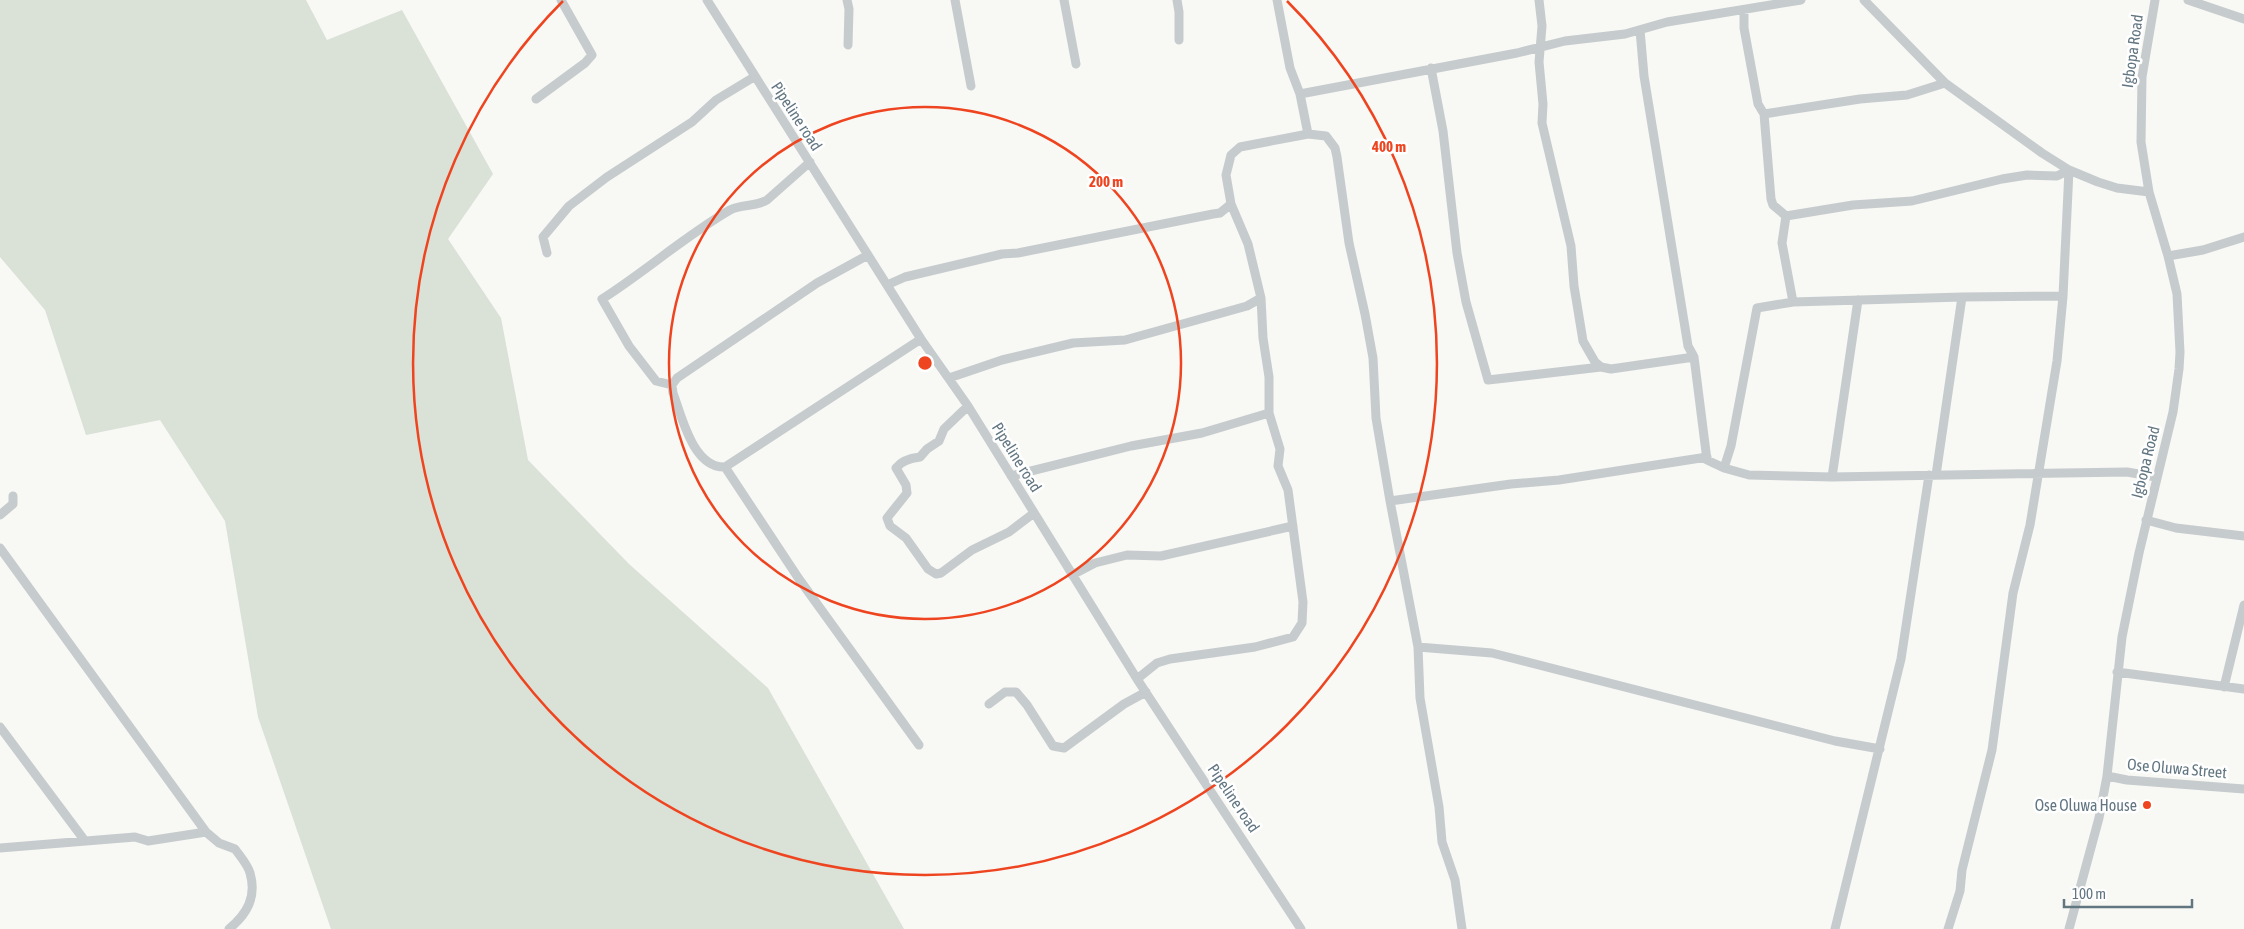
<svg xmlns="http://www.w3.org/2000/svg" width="2244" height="929" font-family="'Asap Condensed',sans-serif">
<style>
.green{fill:#dae1d6}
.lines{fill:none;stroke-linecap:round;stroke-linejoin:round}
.minor{stroke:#c6cbcd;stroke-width:9}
.ring{fill:none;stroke:#ee4520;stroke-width:2.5}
.poi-dot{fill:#ee4520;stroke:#fff;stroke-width:2}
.labels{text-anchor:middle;stroke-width:5;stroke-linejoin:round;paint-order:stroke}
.street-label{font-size:16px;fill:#627682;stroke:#fff}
.poi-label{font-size:16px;fill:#627682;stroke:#fff;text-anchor:end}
.centre{fill:#ee4520;stroke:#fff;stroke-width:2.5}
.ring-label{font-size:15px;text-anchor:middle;font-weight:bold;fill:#ee4520;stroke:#fff;stroke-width:5;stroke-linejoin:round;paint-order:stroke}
</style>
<rect width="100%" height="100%" fill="#f8f8f5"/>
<path class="green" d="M 0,0 L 306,0 L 327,40 L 402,10 L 493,174 L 448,239 L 501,318 L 528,460 L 629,564 L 768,688 L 904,929 L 331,929 L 258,717 L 225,521 L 160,420 L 86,435 L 45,310 L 0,257 Z"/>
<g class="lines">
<path class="minor" d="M 707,0 L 921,339 L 968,406 L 1137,679 L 1301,929
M 847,0 L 849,9 L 848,45
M 955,0 L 971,86
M 1064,0 L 1076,64
M 1177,0 L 1179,12 L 1179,40
M 1277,0 L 1290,68 L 1300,94 L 1308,134
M 1539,0 L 1542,26 L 1539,62 L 1543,104 L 1542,123 L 1571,246 L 1574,286 L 1583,341 L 1595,362 L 1601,367 L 1611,369 L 1694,357
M 1864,0 L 1945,83 L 2042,153 L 2069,170 L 2098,182 L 2117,188 L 2149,192
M 2188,0 L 2244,19
M 1744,10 L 1744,28 L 1758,104 L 1764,114 L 1771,199 L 1773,205 L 1786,216 L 1853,205 L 1912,201 L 2002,179 L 2027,175 L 2057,176 L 2069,170
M 1640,30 L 1644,76 L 1688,346 L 1694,357 L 1707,460 L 1724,468 L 1749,475 L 1832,477 L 2127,472 L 2156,477
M 1431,68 L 1443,131 L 1457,253 L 1466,302 L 1488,380 L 1601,367
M 1300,94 L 1517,53 L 1565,41 L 1625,34 L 1667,22 L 1801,0
M 536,99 L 585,63 L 592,55 L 561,0
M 1764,114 L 1860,99 L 1907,95 L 1945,83
M 1786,216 L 1782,243 L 1793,302 L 1962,297
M 547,253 L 543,237 L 569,206 L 607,177 L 692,122 L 716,100 L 754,77
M 868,255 L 817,283 L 677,378 L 672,385 L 673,393 C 682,417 693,468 725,467 L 921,339
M 2168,256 L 2203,250 L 2244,237
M 887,285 L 905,277 L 1002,254 L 1018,253 L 1213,214 L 1220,213 L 1231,204
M 949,378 L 1002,360 L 1073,343 L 1125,340 L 1247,306 L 1261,298
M 672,385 L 656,381 L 629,346 L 602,299 C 646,271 685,236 730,210 C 741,204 756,207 767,200 L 810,162
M 968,406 L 944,429 L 939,441 L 927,449 L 920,457 C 911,458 902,460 896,468 L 906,485 L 907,493 L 887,518 L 890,526 L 906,538 L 928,569 L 936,574 L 941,573 L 972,550 L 1009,532 L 1034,513
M 725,467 L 799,579 L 919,745
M 1724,468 L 1731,446 L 1757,308 L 1793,302
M 1936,475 L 1962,297 L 2063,296 L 2069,170
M 1011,476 L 1131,446 L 1202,433 L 1269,413
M 1832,477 L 1858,300
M 1390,501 L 1511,484 L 1559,480 L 1707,457
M 0,515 L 13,504 L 13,496
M 2146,520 L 2176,528 L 2244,536
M 0,548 L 206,832 L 219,843 L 235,849 C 240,856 248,865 250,873 C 257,897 247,914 229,929
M 1072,575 L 1095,563 L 1127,555 L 1161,556 L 1293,526
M 1418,647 L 1492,653 L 1835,741 L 1880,749
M 2117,672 L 2244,689
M 1137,679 L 1157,663 L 1170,659 L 1255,647 L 1293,637 L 1302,623 L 1303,602 L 1288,490 L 1278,466 L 1280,449 L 1269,413 L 1269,377 L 1263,338 L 1261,298 L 1248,244 L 1231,204 L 1226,175 L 1231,155 L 1240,147 L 1308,134 L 1326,136 L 1335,148 L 1337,157 L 1349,243 L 1365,314 L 1373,358 L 1376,418 L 1390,501 L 1418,647 L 1420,698 L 1439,807 L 1442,842 L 1455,880 L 1462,929
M 2224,687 L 2244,605
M 989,704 L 1005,692 L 1016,692 L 1027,705 L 1053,746 L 1064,748 L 1124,704 L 1146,692
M 0,727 L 85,841
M 2107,776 L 2127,780 L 2244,789
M 0,848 L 135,837 L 148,841 L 206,832
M 1835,929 L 1901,659 L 1929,475
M 1948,929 L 1960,891 L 1962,870 L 1992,750 L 2013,593 L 2030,525 L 2057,361 L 2063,296
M 2069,929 L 2099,818 L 2107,776 L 2122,637 L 2139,553 L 2173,412 L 2179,369 L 2180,352 L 2177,294 L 2168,256 L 2149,192 L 2141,142 L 2142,77 L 2155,0"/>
</g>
<g class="ring">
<circle cx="925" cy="363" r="256"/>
<path d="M1287 1A512 512 0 1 1 563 1"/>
</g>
<circle class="poi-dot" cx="2147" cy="805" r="5"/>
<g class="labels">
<g class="street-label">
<text transform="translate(2132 51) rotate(-82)" y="6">Igbopa Road</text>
<text transform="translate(797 116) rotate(57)" y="6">Pipeline road</text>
<text transform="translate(1017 457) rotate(58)" y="6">Pipeline road</text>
<text transform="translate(2145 462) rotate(-76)" y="6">Igbopa Road</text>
<text transform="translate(2177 768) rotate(5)" y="6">Ose Oluwa Street</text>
<text transform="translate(1234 798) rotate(56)" y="6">Pipeline road</text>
</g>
<g class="poi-label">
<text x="2137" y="811">Ose Oluwa House</text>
</g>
</g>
<circle cx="925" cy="363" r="8" class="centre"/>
<g class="ring-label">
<text x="1389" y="152">400 m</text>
<text x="1106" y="187">200 m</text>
</g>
<path d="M2064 899v8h128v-8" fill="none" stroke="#627682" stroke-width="2.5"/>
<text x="2072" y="899" font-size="15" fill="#627682" stroke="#ffffff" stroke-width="4" paint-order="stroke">100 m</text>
</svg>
